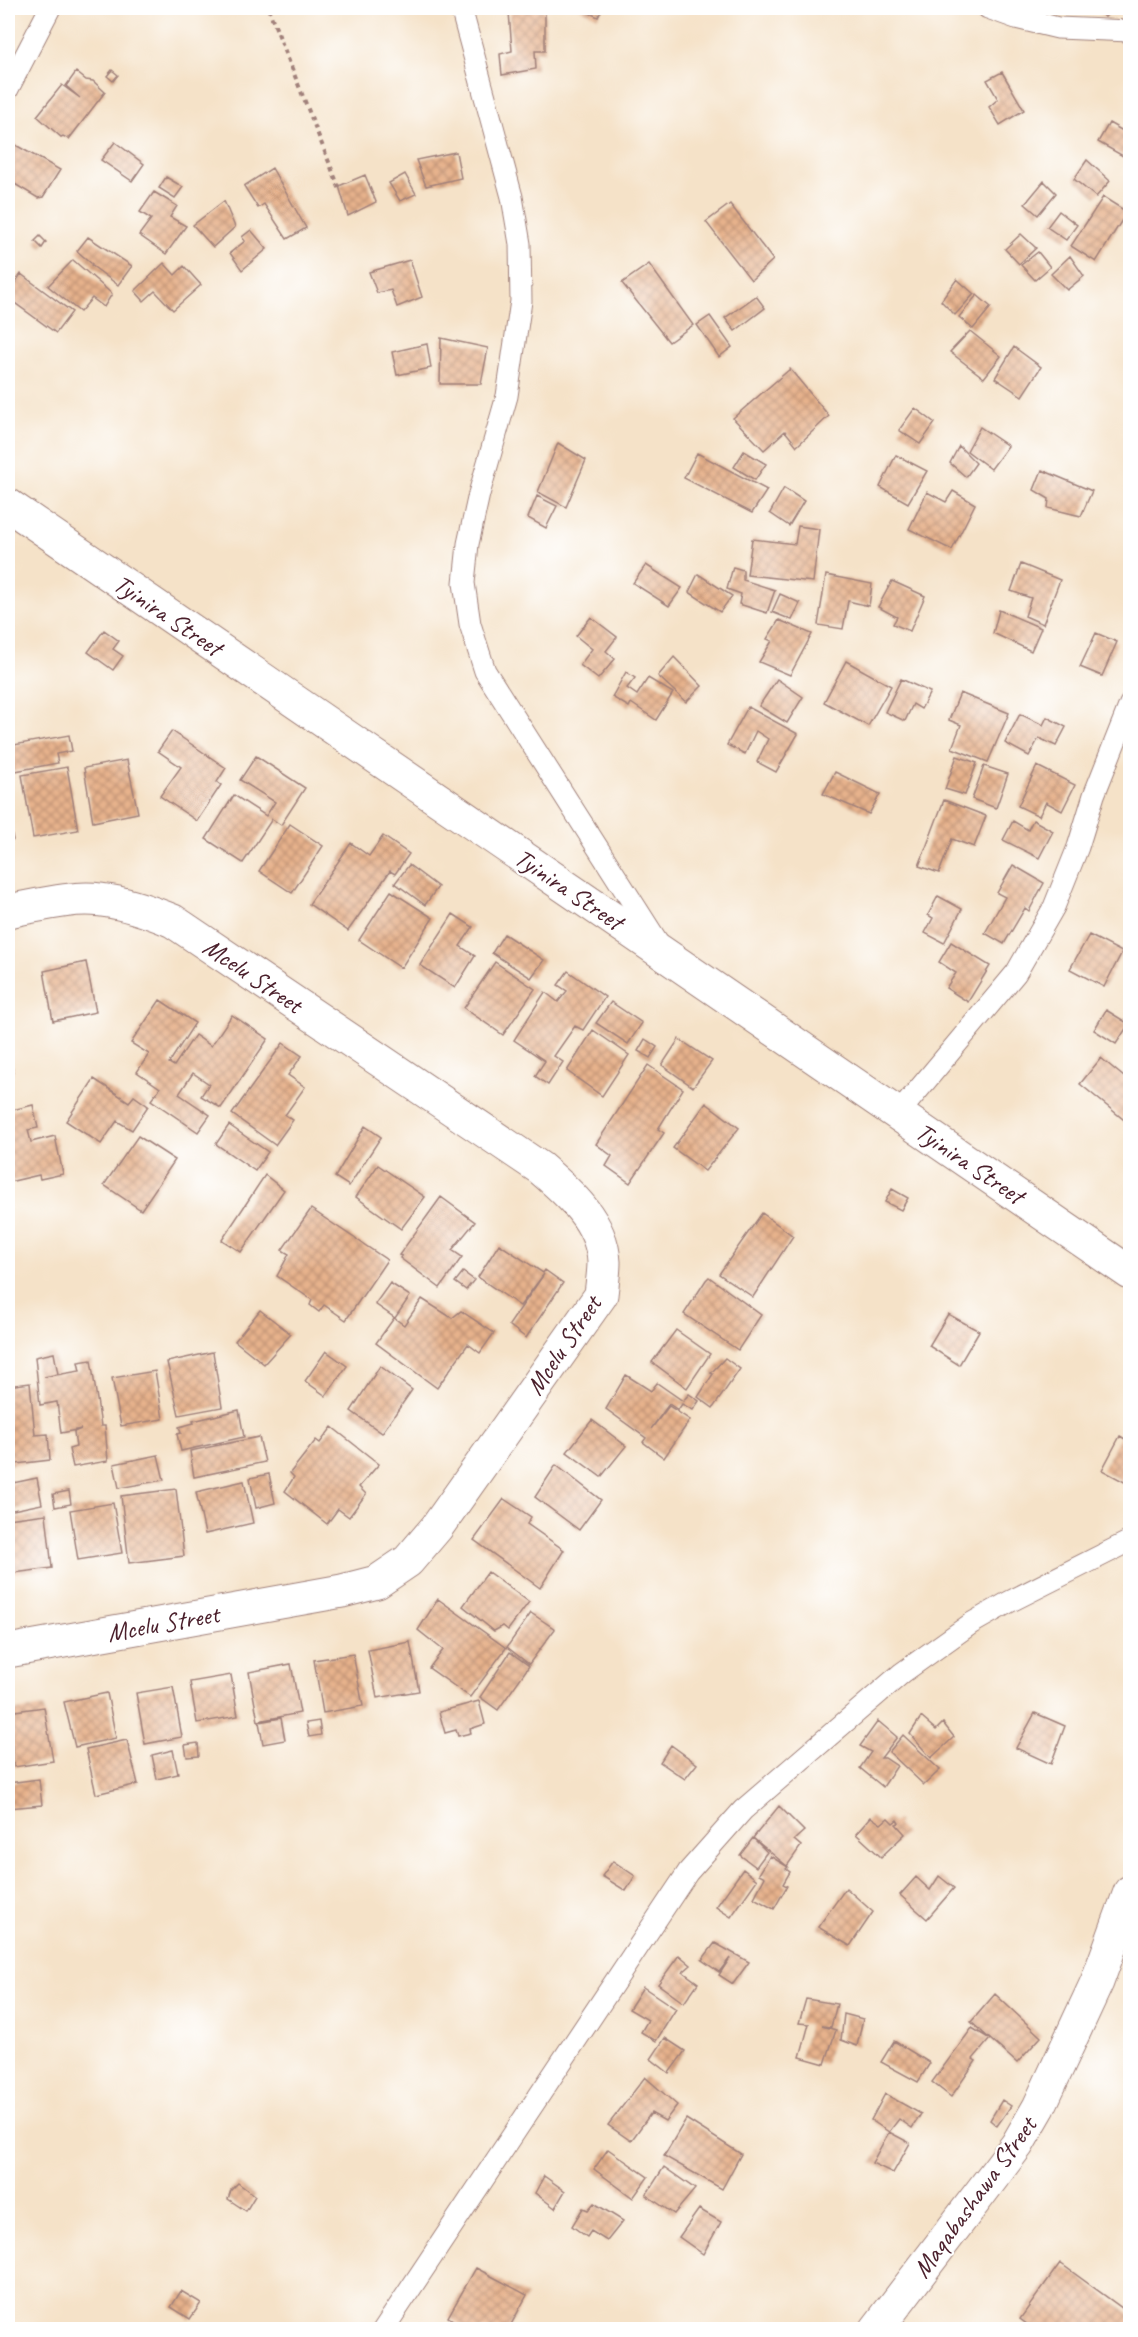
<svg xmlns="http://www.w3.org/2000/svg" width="1138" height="2337" font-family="Caveat,sans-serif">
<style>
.building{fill:url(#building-cross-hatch)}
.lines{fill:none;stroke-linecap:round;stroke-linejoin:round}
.service-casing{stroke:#a0807a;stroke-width:23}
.minor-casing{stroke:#a0807a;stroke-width:35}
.tertiary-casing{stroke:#a0807a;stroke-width:35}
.path{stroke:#a0807a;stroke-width:4;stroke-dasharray:4.5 4.5;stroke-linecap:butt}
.service{stroke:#fff;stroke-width:21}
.minor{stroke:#fff;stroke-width:33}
.tertiary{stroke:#fff;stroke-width:33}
.labels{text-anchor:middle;stroke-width:4.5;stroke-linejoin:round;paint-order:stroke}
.street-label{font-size:26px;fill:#4a1f2b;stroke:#fff}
</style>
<defs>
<pattern id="building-cross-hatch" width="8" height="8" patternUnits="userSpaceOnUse" patternTransform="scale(1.5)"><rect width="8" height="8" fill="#e7b28c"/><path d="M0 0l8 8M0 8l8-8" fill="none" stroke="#bd9073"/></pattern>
</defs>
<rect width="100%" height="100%" fill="#fff"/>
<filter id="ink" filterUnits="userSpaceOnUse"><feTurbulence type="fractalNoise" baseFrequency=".0167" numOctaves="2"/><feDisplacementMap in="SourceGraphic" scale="12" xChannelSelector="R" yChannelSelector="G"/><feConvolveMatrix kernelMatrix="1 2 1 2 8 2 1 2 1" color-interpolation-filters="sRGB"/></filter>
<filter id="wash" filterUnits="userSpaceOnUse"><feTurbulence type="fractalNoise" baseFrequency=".008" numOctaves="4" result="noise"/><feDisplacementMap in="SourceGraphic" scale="24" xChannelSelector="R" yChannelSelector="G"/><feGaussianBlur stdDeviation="1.35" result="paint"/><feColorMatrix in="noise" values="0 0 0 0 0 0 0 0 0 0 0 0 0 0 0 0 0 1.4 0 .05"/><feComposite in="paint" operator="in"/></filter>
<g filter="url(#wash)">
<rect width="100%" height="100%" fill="#f5e2c8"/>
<g id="blocks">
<path class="building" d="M 579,8 L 603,8 L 598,17 Z
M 1095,8 L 1114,8 L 1105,17 Z
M 545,9 L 545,51 L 535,51 L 536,69 L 502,75 L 500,54 L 512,51 L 509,12 Z
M 112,70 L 118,75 L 113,81 L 107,76 Z
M 76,72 L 86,80 L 93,81 L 105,92 L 69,139 L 63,136 L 61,137 L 37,116 L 62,85 L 80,98 L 66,86 Z
M 1002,72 L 1024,110 L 1000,125 L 989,107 L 998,99 L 987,80 Z
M 1109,123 L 1130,135 L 1130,160 L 1098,142 Z
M 115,142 L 144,164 L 132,181 L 101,160 Z
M 12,143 L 60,170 L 43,197 L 38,198 L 8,180 L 8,151 Z
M 456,152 L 461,178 L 426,186 L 416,160 Z
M 1087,160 L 1110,181 L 1096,197 L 1074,179 Z
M 272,168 L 306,228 L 287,239 L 264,204 L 258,208 L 244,186 Z
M 405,174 L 416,194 L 400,201 L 389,183 Z
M 365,175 L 376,202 L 348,216 L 339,186 Z
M 166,177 L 183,187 L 175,198 L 159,188 Z
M 1044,181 L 1056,193 L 1038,215 L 1025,204 Z
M 154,192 L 177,206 L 170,217 L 186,226 L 166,254 L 139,235 L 151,219 L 140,212 Z
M 1103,197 L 1127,212 L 1096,262 L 1071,246 Z
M 224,201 L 235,227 L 213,247 L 193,225 Z
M 730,204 L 773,260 L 751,280 L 706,222 Z
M 1059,211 L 1077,225 L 1066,240 L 1047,227 Z
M 251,230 L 267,249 L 242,270 L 230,253 L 245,241 L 242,237 Z
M 1021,234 L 1036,248 L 1019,264 L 1005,249 Z
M 40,236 L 46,242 L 42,248 L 35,241 Z
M 88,237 L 132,266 L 118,285 L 91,265 L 92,264 L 77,251 Z
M 1038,252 L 1050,267 L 1035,280 L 1021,265 Z
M 1070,256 L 1084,276 L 1067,290 L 1051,274 Z
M 73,260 L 112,294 L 104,307 L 92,298 L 80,312 L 48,286 Z
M 410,260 L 422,297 L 397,307 L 391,290 L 377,293 L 369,272 Z
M 164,263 L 175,275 L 184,266 L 201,285 L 173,310 L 155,291 L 144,301 L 135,291 Z
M 649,264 L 693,325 L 669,342 L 622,283 Z
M 21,274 L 72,312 L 56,333 L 8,298 L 8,293 Z
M 957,279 L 974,294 L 955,315 L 941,301 Z
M 977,295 L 991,307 L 973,329 L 959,317 Z
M 756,296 L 765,308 L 735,331 L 725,318 Z
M 710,316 L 732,347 L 719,357 L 697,325 Z
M 970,331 L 1001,356 L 984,378 L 950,352 Z
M 441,338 L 488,348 L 481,384 L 440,384 Z
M 427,344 L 431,368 L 397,375 L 392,352 Z
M 1014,347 L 1041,367 L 1022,396 L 995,378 Z
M 790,369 L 829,416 L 797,446 L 785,431 L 764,450 L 733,418 Z
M 915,408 L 935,423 L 920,444 L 899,430 Z
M 980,427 L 1008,446 L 991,469 L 967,451 Z
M 558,443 L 586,460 L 566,507 L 538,492 Z
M 959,446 L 976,463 L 966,477 L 950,463 Z
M 744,451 L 766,464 L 755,480 L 734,467 Z
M 697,453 L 767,490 L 752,513 L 684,478 Z
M 896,455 L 927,471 L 908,503 L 880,487 Z
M 1042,470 L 1092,491 L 1081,516 L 1048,508 L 1049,499 L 1034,490 Z
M 784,488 L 804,501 L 789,526 L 770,513 Z
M 953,491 L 975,504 L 952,550 L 909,529 L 927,492 L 946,502 Z
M 537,496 L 557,506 L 546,528 L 528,518 Z
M 798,526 L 819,529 L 813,582 L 747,575 L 752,539 L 795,544 Z
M 1021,564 L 1060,580 L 1043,624 L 1025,616 L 1031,598 L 1011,591 Z
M 646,565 L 682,588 L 669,606 L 633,583 Z
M 733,567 L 743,570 L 743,580 L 775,590 L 767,613 L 739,604 L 741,594 L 727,589 Z
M 698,574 L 732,596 L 720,612 L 689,592 Z
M 826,575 L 872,584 L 869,606 L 848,601 L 843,629 L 818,625 Z
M 892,581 L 925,596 L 910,631 L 893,624 L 897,617 L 878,607 Z
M 780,594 L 800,603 L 792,620 L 772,612 Z
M 999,610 L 1041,628 L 1031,651 L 993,633 Z
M 591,617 L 617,637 L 606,651 L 615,659 L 598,679 L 580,665 L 592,649 L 576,636 Z
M 779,620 L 812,634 L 790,675 L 759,662 L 772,641 L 767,639 Z
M 104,630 L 119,641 L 113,649 L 123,656 L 113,670 L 88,652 Z
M 1096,633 L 1117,642 L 1102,676 L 1080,667 Z
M 674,657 L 702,686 L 686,702 L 658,676 Z
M 846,661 L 891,686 L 868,726 L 824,702 Z
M 626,672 L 635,678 L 627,688 L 637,695 L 648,678 L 673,693 L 656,720 L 631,703 L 629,707 L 612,697 Z
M 777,679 L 803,697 L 787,723 L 759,706 Z
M 901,679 L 930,692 L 921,709 L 913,704 L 905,721 L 885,712 Z
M 960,693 L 1009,713 L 988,762 L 952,748 L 961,725 L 949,720 Z
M 748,707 L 798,734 L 776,772 L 757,762 L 768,739 L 756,731 L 745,754 L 727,745 Z
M 1020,714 L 1043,725 L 1047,717 L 1066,727 L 1056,746 L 1039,738 L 1029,756 L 1005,743 Z
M 172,731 L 226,768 L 217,782 L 221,785 L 197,821 L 160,796 L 181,767 L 158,751 Z
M 69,735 L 72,751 L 56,754 L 58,763 L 10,772 L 8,746 Z
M 256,756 L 305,788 L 281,825 L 272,819 L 243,863 L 206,839 L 234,795 L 266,816 L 275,802 L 240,780 Z
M 957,756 L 977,763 L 965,795 L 945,789 Z
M 127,760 L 138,813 L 93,822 L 84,768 Z
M 984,766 L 1008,774 L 996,808 L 972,799 Z
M 1037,766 L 1075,785 L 1062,811 L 1046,802 L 1039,816 L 1018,806 Z
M 67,767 L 78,830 L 33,838 L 22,775 Z
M 835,772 L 880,794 L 869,814 L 823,794 Z
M 944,800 L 986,816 L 974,847 L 952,839 L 939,873 L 919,866 Z
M 9,818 L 13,840 L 8,842 L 8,819 Z
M 1033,820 L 1053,831 L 1039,858 L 1003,840 L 1013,821 L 1028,830 Z
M 290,824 L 323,846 L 292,893 L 259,871 Z
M 383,836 L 409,854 L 395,874 L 390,871 L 348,931 L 309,904 L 351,843 L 369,856 Z
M 409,865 L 438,887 L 425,905 L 395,883 Z
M 1013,865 L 1044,883 L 1029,911 L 1025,908 L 1004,944 L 985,933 L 1005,897 L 997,893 Z
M 391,891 L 433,918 L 401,968 L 359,940 Z
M 938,896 L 962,909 L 944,943 L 925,933 L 933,918 L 928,915 Z
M 453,914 L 473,927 L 460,946 L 475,956 L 455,988 L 420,965 Z
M 504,934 L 544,960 L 531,978 L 492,953 Z
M 1089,935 L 1122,952 L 1104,987 L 1070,969 Z
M 951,942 L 990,966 L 968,1002 L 946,988 L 956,973 L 939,962 Z
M 86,962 L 96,1012 L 53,1021 L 44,971 Z
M 495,962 L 535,989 L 503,1035 L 464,1008 Z
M 568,971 L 605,997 L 583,1030 L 575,1026 L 554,1056 L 563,1062 L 548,1085 L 535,1076 L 545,1061 L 514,1040 L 545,992 L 558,1002 L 567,991 L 558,985 Z
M 160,1000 L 195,1023 L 169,1063 L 174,1066 L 195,1035 L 211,1046 L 232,1015 L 268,1039 L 221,1108 L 201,1096 L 209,1084 L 193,1073 L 179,1094 L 210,1115 L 198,1132 L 151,1100 L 160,1088 L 137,1072 L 149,1054 L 131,1043 Z
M 611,1002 L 642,1023 L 628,1044 L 596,1023 Z
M 1106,1010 L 1129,1024 L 1116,1044 L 1094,1030 Z
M 593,1030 L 629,1055 L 602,1096 L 567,1071 Z
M 645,1039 L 657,1047 L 650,1058 L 638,1051 Z
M 679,1039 L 712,1061 L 693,1087 L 662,1065 Z
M 8,1043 L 13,1072 L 8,1073 Z
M 283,1043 L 302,1056 L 288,1075 L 305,1087 L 285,1115 L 293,1120 L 275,1145 L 232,1114 Z
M 1101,1058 L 1130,1082 L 1130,1119 L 1128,1123 L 1080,1084 Z
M 648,1065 L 683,1089 L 658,1129 L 664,1133 L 630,1183 L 606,1166 L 612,1156 L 596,1144 Z
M 94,1079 L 129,1102 L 134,1096 L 148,1106 L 132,1130 L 117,1121 L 101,1144 L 66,1121 Z
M 706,1103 L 739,1128 L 705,1171 L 673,1148 Z
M 33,1105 L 38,1128 L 28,1130 L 31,1142 L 55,1136 L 63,1174 L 40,1179 L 39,1175 L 9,1182 L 8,1111 Z
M 229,1125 L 268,1152 L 255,1171 L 216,1144 Z
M 365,1126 L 381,1137 L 349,1186 L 335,1177 Z
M 138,1136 L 175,1160 L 141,1210 L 104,1185 Z
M 378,1165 L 425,1197 L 401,1229 L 356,1197 Z
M 265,1175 L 284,1190 L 241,1252 L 222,1240 Z
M 892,1189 L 908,1198 L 901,1210 L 885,1202 Z
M 441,1197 L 475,1222 L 452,1250 L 462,1257 L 440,1288 L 400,1258 L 402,1256 L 399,1255 Z
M 311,1209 L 387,1260 L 346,1320 L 324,1305 L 319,1312 L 310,1305 L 312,1300 L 277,1276 L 289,1254 L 282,1250 Z
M 762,1213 L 793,1236 L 753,1297 L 719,1274 Z
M 499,1244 L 543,1273 L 545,1270 L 563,1283 L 526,1338 L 509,1325 L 544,1274 L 520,1306 L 478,1277 Z
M 463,1272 L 474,1280 L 466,1290 L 455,1282 Z
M 709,1277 L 761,1315 L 738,1350 L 684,1314 L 706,1280 Z
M 390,1283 L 410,1296 L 395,1318 L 375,1304 Z
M 422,1299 L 452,1318 L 461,1311 L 494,1333 L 480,1353 L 468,1344 L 437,1388 L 376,1343 L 394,1318 L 404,1325 Z
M 260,1310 L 291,1334 L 264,1364 L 235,1341 Z
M 948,1314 L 979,1331 L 959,1365 L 929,1346 Z
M 676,1330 L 710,1354 L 687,1388 L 652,1362 Z
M 326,1351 L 347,1366 L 326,1396 L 305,1381 Z
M 213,1352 L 222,1407 L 179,1415 L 167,1362 Z
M 54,1353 L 58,1374 L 44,1377 L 80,1371 L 78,1362 L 91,1360 L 101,1426 L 105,1426 L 108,1461 L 73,1467 L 69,1449 L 76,1447 L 74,1432 L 81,1429 L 61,1433 L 57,1402 L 40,1405 L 35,1357 Z
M 725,1358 L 740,1369 L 713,1408 L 698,1397 L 713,1374 L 711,1373 Z
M 380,1366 L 412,1390 L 382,1433 L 351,1411 Z
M 155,1371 L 163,1419 L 121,1426 L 112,1378 Z
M 626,1375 L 651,1391 L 657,1383 L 683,1401 L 689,1394 L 699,1401 L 693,1410 L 682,1404 L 678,1410 L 669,1404 L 651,1429 L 669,1406 L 690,1420 L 664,1458 L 643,1442 L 646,1438 L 606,1409 Z
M 30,1383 L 35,1435 L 48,1434 L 50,1460 L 8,1465 L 8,1386 Z
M 239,1410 L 244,1437 L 181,1451 L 177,1434 L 181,1433 L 179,1427 L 194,1423 L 193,1421 Z
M 592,1420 L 626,1446 L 601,1477 L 567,1452 Z
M 332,1427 L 379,1464 L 359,1487 L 366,1494 L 349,1517 L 338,1509 L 327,1524 L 285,1491 L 294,1477 L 290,1473 L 316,1440 L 320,1443 Z
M 1120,1436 L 1130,1442 L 1130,1485 L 1102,1470 Z
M 259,1437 L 265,1462 L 194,1477 L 190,1451 Z
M 158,1455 L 164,1480 L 119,1488 L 114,1464 Z
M 556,1465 L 601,1500 L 579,1530 L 535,1497 Z
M 269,1474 L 275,1503 L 256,1508 L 250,1478 Z
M 37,1478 L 42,1504 L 8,1511 L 8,1484 Z
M 244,1481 L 253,1523 L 205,1534 L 196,1492 Z
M 176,1489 L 184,1556 L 129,1563 L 121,1496 Z
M 69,1491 L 71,1504 L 55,1507 L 53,1494 Z
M 504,1499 L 531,1517 L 527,1524 L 564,1550 L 540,1588 L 474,1540 Z
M 113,1503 L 122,1553 L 78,1560 L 70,1510 Z
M 46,1514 L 52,1568 L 14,1573 L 8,1519 Z
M 488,1572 L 529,1602 L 508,1630 L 503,1626 L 494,1631 L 463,1606 Z
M 438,1599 L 506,1648 L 470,1697 L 429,1668 L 443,1650 L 418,1630 Z
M 531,1613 L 555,1629 L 529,1664 L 507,1647 Z
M 410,1642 L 419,1691 L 377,1698 L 368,1650 Z
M 510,1652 L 529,1666 L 498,1710 L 480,1697 Z
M 353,1654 L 363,1706 L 323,1713 L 314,1660 Z
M 291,1664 L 300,1713 L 258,1721 L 249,1672 Z
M 231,1675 L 238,1716 L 197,1723 L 190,1682 Z
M 173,1687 L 182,1737 L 145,1744 L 136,1693 Z
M 107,1693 L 116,1738 L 75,1747 L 64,1702 Z
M 479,1701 L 485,1724 L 470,1729 L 471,1733 L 458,1736 L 456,1730 L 445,1733 L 439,1712 Z
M 44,1707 L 53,1761 L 14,1767 L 8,1712 Z
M 1035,1713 L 1065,1726 L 1051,1764 L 1016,1748 Z
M 921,1717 L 936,1730 L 943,1723 L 954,1737 L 931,1758 L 910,1734 Z
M 281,1718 L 285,1740 L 263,1744 L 259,1722 Z
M 319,1721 L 321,1735 L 309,1737 L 306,1723 Z
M 878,1721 L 897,1737 L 881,1758 L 885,1758 L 897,1766 L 883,1787 L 860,1768 L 871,1752 L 860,1746 Z
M 903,1735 L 940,1770 L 924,1785 L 889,1752 Z
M 127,1740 L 138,1784 L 96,1794 L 86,1749 Z
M 198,1743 L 199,1756 L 187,1757 L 185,1745 Z
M 671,1745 L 697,1764 L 685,1779 L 660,1762 Z
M 173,1750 L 178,1774 L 157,1779 L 152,1755 Z
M 39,1779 L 42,1805 L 8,1808 L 8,1783 Z
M 779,1806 L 804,1831 L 794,1840 L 801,1846 L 787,1866 L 753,1838 L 767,1852 L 756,1867 L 740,1855 L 753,1838 Z
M 871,1817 L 881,1824 L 888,1818 L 893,1823 L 897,1820 L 899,1823 L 896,1824 L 905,1834 L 881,1857 L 856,1834 Z
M 770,1856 L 788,1867 L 786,1869 L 790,1872 L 783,1884 L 787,1886 L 774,1909 L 754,1898 L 765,1877 L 759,1874 Z
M 613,1861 L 635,1876 L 626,1891 L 602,1876 Z
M 743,1869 L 757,1880 L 731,1917 L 716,1907 Z
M 939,1876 L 954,1888 L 927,1919 L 900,1895 L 916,1877 L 930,1890 Z
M 846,1888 L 873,1912 L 850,1946 L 818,1927 Z
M 715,1943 L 749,1962 L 733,1984 L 719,1975 L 730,1958 L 719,1972 L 702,1960 Z
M 679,1955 L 691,1965 L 683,1972 L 698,1983 L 684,2003 L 658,1984 Z
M 643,1987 L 676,2009 L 656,2041 L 641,2032 L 648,2020 L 629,2009 Z
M 995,1994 L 1041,2037 L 1017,2063 L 971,2022 Z
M 806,1999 L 837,2004 L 831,2027 L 822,2026 L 836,2030 L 825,2064 L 800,2057 L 809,2024 L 799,2023 Z
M 844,2014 L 863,2019 L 857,2046 L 841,2040 Z
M 972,2028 L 990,2039 L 973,2059 L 976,2061 L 951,2097 L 932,2082 Z
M 665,2038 L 685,2051 L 669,2073 L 651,2059 Z
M 894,2041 L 930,2063 L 918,2082 L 881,2062 Z
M 645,2077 L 677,2105 L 665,2121 L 651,2113 L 631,2141 L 608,2125 Z
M 885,2094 L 921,2114 L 912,2128 L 899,2119 L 889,2132 L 871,2120 Z
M 1002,2100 L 1011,2106 L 997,2126 L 990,2120 Z
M 686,2119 L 741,2154 L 722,2189 L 664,2156 Z
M 889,2132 L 910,2143 L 893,2173 L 872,2163 Z
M 608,2149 L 648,2177 L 633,2198 L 594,2169 Z
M 664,2167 L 695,2189 L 674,2214 L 646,2195 Z
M 544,2176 L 565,2191 L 555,2208 L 535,2193 Z
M 238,2183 L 255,2196 L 246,2211 L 228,2199 L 231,2190 Z
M 594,2203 L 623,2221 L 607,2241 L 591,2231 L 587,2237 L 572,2226 L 583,2208 L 588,2210 Z
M 699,2209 L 721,2222 L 703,2254 L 679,2237 Z
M 1060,2263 L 1130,2314 L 1130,2330 L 1035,2330 L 1020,2319 Z
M 476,2268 L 527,2295 L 508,2330 L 468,2330 L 448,2317 Z
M 181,2291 L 201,2303 L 190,2319 L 171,2307 Z"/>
</g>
</g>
<g filter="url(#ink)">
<use href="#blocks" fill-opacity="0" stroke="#a0807a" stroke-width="1.5"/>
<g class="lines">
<defs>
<path id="service" d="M 461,8 L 512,197 L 520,244 L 521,301 L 507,396 L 479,494 L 468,544 L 464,583 L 470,624 L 485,671 L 659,944
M 988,8 L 1016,18 L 1058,28 L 1130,31
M 8,89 L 50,8
M 898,1114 L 1016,973 L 1054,907 L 1078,847 L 1094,795 L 1130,704
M 383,2330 L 688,1872 L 743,1810 L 902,1673 L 972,1623 L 1009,1602 L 1130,1541"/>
<path id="minor" d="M 8,911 C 37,906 71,896 101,900 C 126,903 149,911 173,921 L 540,1168 C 568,1192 602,1221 604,1262 C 604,1273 602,1284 601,1295 L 437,1527 L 408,1561 L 377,1582 L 342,1591 L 8,1651
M 876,2330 L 1017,2145 L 1039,2107 L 1097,1982 L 1130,1892"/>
<path id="tertiary" d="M 8,505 L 1130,1273"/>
</defs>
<use href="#service" class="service-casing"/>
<use href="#minor" class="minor-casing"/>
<use href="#tertiary" class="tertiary-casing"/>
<path class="path" d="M 268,8 L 340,190"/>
<use href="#service" class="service"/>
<use href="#minor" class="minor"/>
<use href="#tertiary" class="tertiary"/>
</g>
</g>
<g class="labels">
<g class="street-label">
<text transform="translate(168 615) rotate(34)" y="9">Tyinira Street</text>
<text transform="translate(569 889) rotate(34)" y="9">Tyinira Street</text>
<text transform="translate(253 975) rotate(34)" y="9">Mcelu Street</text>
<text transform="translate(970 1163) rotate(34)" y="9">Tyinira Street</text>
<text transform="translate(563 1345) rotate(-56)" y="9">Mcelu Street</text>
<text transform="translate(163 1623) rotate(-10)" y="9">Mcelu Street</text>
<text transform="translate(974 2197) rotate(-54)" y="9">Maqabashawa Street</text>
</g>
</g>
<rect width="1138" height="2337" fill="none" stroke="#fff" stroke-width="30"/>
</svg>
